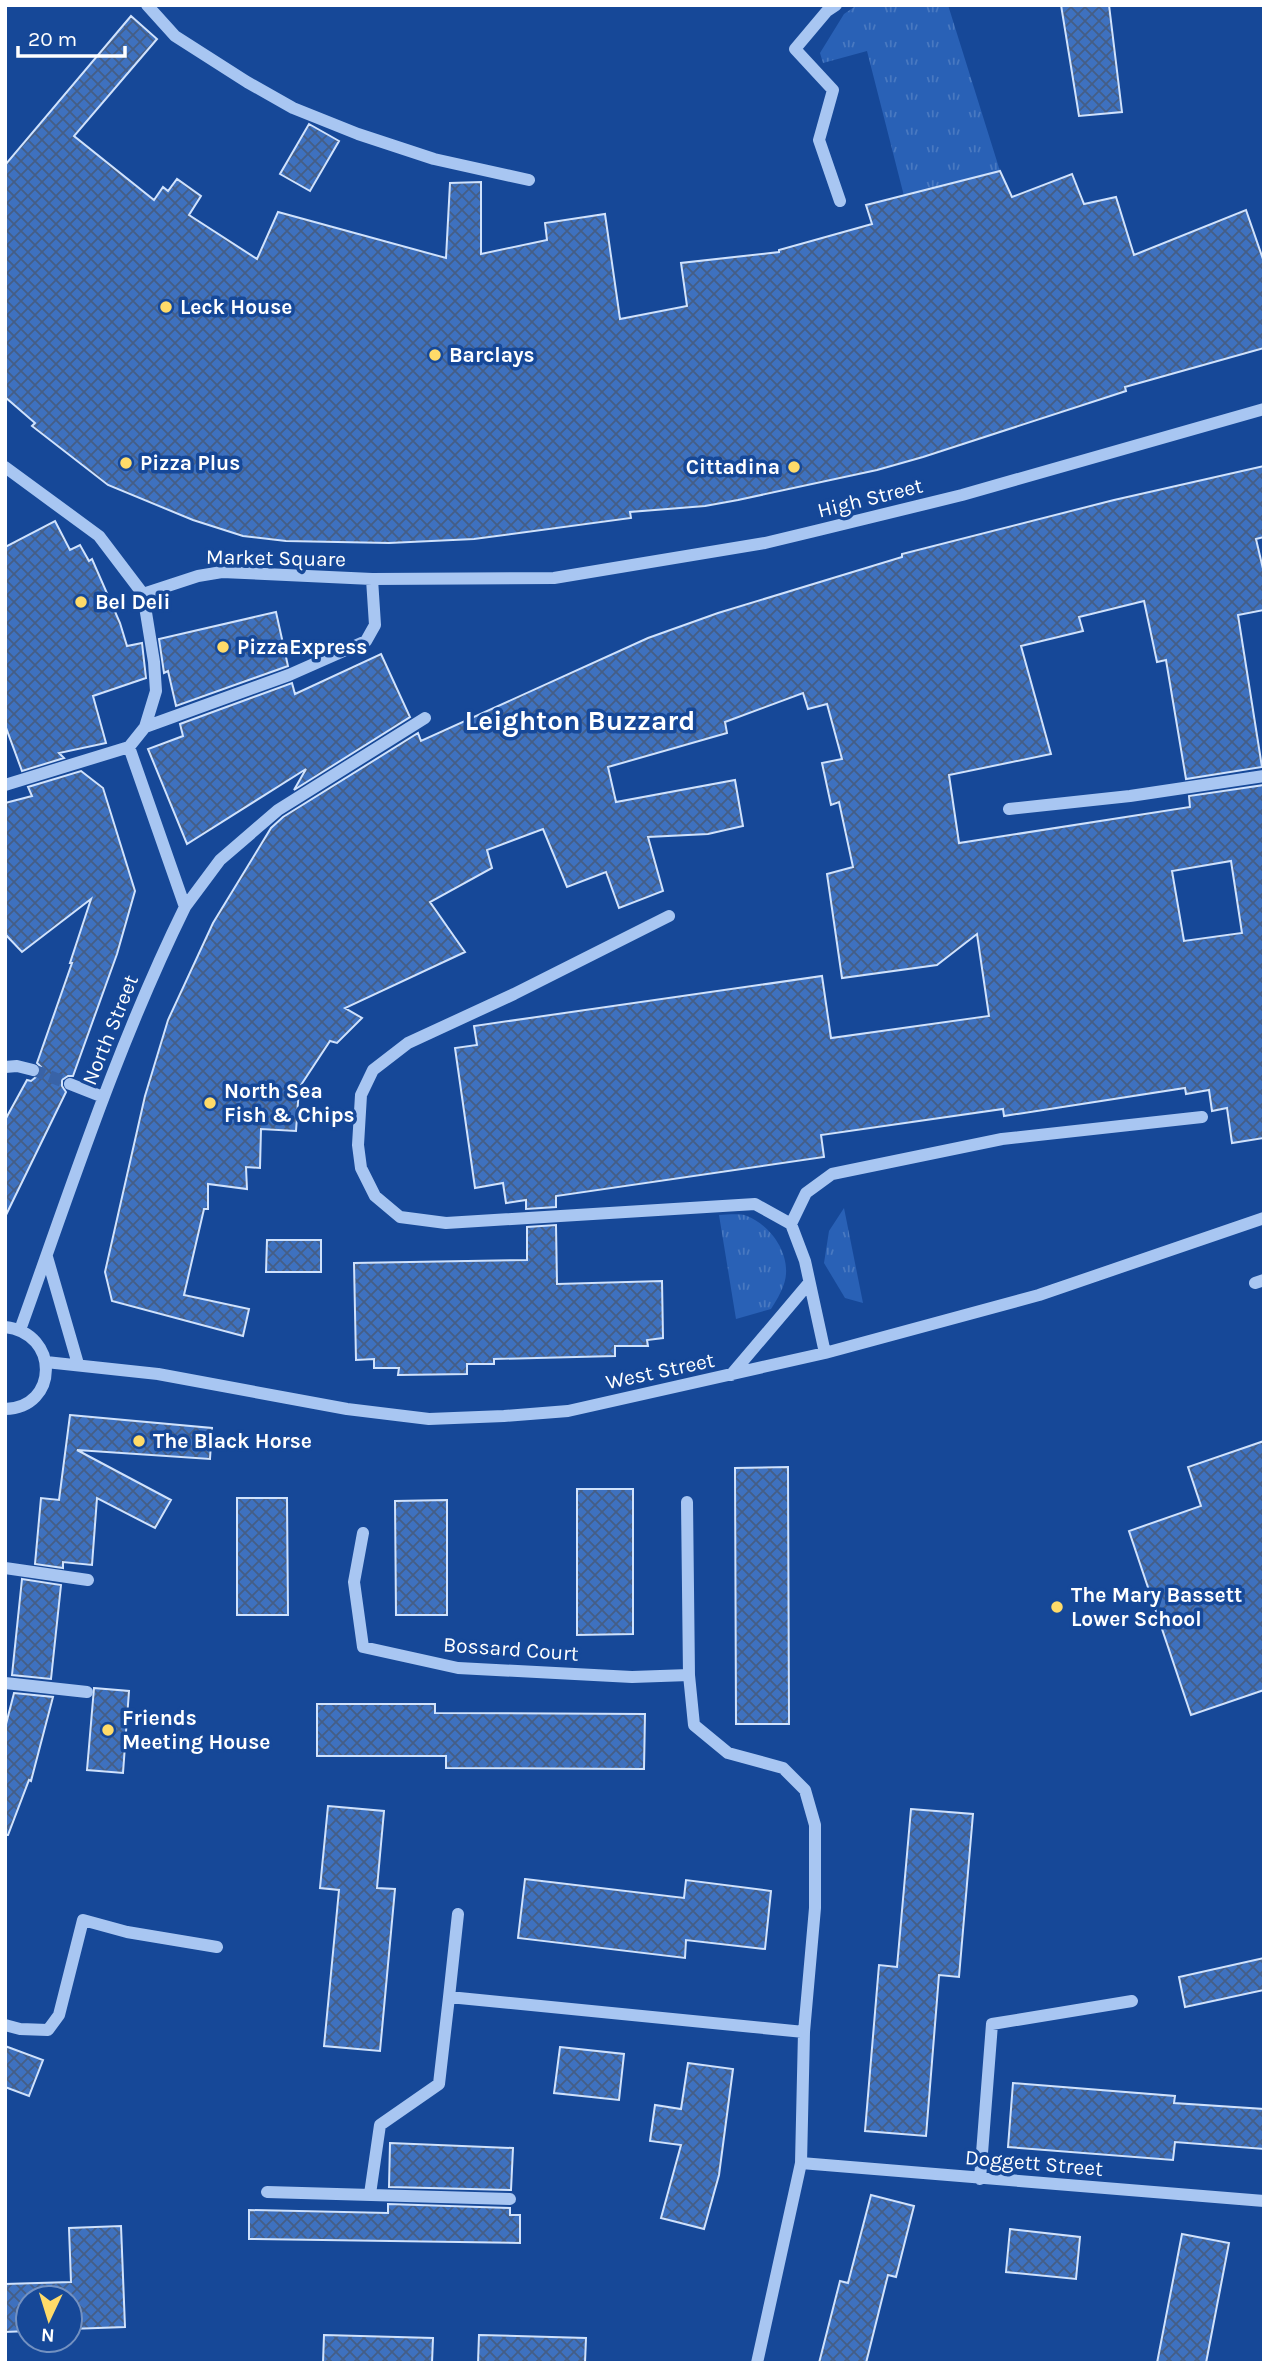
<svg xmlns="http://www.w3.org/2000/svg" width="1269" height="2368" font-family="Karla,sans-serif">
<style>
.grass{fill:url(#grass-tufts)}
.building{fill:url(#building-cross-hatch);stroke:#d0e2fc;stroke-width:2;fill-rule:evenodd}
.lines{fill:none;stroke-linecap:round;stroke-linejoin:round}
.minor-tunnel{stroke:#3963a7;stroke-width:12;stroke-dasharray:12 6;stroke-linecap:butt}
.minor{stroke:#a8c6f2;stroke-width:12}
.poi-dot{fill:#ffdb69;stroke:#164898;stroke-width:2.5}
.labels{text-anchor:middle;stroke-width:7;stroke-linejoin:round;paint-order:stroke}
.poi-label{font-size:21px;font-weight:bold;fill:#fff;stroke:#164898;text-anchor:start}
.street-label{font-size:21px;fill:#fff;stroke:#164898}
.district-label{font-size:28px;font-weight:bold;fill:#fff;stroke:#164898}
</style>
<defs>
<pattern id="grass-tufts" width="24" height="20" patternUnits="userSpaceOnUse" patternTransform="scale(1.75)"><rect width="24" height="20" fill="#2961b6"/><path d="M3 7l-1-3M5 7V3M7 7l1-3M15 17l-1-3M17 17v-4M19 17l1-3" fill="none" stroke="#4979c1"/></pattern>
<pattern id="building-cross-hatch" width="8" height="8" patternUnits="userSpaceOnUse" patternTransform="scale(1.75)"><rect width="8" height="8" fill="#3e71bf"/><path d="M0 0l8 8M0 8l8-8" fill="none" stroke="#455e86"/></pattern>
</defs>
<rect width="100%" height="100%" fill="#164898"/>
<path class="grass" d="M 857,5 L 948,5 L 1000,171 L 904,196 L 867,51 L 823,63 L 820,53 L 844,14 Z
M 844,1208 L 863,1303 L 845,1298 L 824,1263 L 829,1231 Z
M 719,1215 C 727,1215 739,1213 747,1216 C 772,1226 793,1257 784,1284 C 781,1293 776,1301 771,1309 L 736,1319 Z"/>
<path class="building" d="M 1061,5 L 1109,5 L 1122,112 L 1079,116 Z
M 131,16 L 157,39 L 74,136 L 154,200 L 163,187 L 168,191 L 177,179 L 201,196 L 189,215 L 257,259 L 278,212 L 446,258 L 450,183 L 481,182 L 481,254 L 547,240 L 545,223 L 605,214 L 620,319 L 687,306 L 681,263 L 779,252 L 779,250 L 872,224 L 866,205 L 1000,171 L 1012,197 L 1072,174 L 1084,204 L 1116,197 L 1134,255 L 1246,210 L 1264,262 L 1264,348 L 1125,387 L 1126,391 L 923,457 L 877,470 L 738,500 L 705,506 L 630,512 L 631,518 L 474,539 L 389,543 L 286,541 L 243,536 L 193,520 L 108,485 L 32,426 L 35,423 L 5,397 L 5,165 Z
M 309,124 L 339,141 L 310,191 L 280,174 Z
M 1264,466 L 1264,537 L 1256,539 L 1264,573 L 1264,610 L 1238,615 L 1262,767 L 1186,779 L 1166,660 L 1157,662 L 1144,601 L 1079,617 L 1083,631 L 1021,646 L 1051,754 L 949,775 L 959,843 L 1190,807 L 1189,796 L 1264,785 L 1264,1138 L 1232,1143 L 1227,1108 L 1212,1111 L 1209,1090 L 1186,1094 L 1185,1088 L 1004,1116 L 1003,1109 L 821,1135 L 824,1157 L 556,1196 L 556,1207 L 526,1209 L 526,1200 L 506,1203 L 503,1183 L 475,1188 L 455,1048 L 477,1045 L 474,1026 L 822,976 L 831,1038 L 989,1016 L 977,934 L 937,965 L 842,978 L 827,874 L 853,867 L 839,802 L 831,805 L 822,763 L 842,759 L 827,704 L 808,709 L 803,693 L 725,722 L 727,733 L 608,767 L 616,802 L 735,780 L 743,826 L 708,834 L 648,837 L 663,891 L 619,908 L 606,872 L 567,887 L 543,829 L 487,850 L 492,868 L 430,902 L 465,952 L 345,1008 L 362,1018 L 337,1043 L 330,1041 L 299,1088 L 296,1131 L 261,1129 L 260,1168 L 246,1167 L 247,1189 L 208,1184 L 208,1209 L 204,1209 L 184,1295 L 249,1309 L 243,1336 L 112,1301 L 105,1272 L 145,1096 L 168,1020 L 213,923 L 271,828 L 283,817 L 418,733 L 421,741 L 648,638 L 718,613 L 902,557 L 902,554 L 1114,500 ZM 1231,861 L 1242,933 L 1184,941 L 1172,871 Z
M 55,521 L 70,550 L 80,545 L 89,561 L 92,559 L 120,623 L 127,646 L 142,643 L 146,678 L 93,696 L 106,743 L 59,753 L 64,758 L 22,771 L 5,725 L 5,547 Z
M 276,612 L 288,666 L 176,706 L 168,671 L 164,673 L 159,639 Z
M 381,654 L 410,717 L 294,790 L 306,769 L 187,844 L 148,749 L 183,736 L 180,724 L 292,683 L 295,694 Z
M 81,771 L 103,788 L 135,891 L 117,954 L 73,1076 L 68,1076 L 62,1080 L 62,1086 L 66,1092 L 5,1217 L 5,1120 L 27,1080 L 31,1081 L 41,1073 L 41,1067 L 37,1063 L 72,963 L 70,963 L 91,899 L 22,952 L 5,934 L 5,803 L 32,796 L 28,787 Z
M 556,1225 L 557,1284 L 662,1281 L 663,1338 L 647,1340 L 648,1346 L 615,1346 L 615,1356 L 494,1359 L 494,1364 L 467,1364 L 467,1374 L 398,1375 L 399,1368 L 374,1368 L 374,1359 L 356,1360 L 354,1263 L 527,1260 L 527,1227 Z
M 267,1240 L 321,1240 L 321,1272 L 266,1272 Z
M 70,1415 L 212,1428 L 210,1459 L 77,1450 L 171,1500 L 155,1528 L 97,1498 L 92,1565 L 63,1562 L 63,1568 L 35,1564 L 41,1498 L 59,1500 Z
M 1264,1441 L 1264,1690 L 1191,1715 L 1129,1531 L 1201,1506 L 1188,1467 Z
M 788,1467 L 789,1724 L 736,1724 L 735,1468 Z
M 577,1489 L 633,1489 L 633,1634 L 577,1635 Z
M 237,1498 L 287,1498 L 288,1615 L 237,1615 Z
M 447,1500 L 447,1615 L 396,1615 L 395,1501 Z
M 22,1579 L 61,1585 L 51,1679 L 12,1675 Z
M 94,1688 L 129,1691 L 123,1773 L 87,1770 Z
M 14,1693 L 53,1697 L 31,1781 L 29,1780 L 8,1835 L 5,1835 L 5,1728 Z
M 317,1704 L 435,1704 L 435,1713 L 645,1714 L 644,1769 L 446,1768 L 446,1756 L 317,1756 Z
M 328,1806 L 384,1811 L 377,1888 L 395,1889 L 380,2051 L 324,2046 L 339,1890 L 320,1888 Z
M 911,1809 L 973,1814 L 959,1977 L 939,1975 L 926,2136 L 865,2131 L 879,1965 L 897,1967 Z
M 525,1879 L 684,1898 L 686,1880 L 771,1891 L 765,1949 L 686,1940 L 685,1958 L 518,1938 Z
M 1264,1958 L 1264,1990 L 1185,2007 L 1179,1977 Z
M 5,2046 L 43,2060 L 29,2096 L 5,2087 Z
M 560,2047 L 624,2054 L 619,2100 L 554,2093 Z
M 688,2063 L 733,2069 L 719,2175 L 704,2229 L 661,2218 L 681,2145 L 650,2141 L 655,2105 L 681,2109 Z
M 1013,2083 L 1175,2096 L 1174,2103 L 1264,2109 L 1264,2149 L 1175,2142 L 1173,2160 L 1008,2147 Z
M 390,2143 L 513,2148 L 511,2190 L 389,2187 Z
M 871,2195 L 914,2206 L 896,2277 L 888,2275 L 866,2363 L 819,2363 L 840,2281 L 848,2283 Z
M 388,2204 L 510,2208 L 510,2215 L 520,2215 L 520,2243 L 249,2239 L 249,2210 L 388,2213 Z
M 121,2226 L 125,2327 L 70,2329 L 70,2298 L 28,2298 L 28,2331 L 5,2332 L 5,2284 L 71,2282 L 69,2228 Z
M 1010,2229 L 1080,2237 L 1076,2279 L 1006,2272 Z
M 1182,2234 L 1229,2243 L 1206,2363 L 1157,2363 Z
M 324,2335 L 433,2338 L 432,2363 L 323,2363 Z
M 479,2335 L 586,2338 L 585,2363 L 478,2363 Z"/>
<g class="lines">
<path class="minor-tunnel" d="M 33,1070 L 70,1084"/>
<path class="minor" d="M 147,5 L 175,36 L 247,82 L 293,108 L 358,134 L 434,159 L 529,180
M 836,5 L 827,11 L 795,49 L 833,90 L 819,140 L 840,201
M 5,467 L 99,536 L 143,594 L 154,662 L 156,691 L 145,727 L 129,747 L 5,785
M 143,594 L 198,576 L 222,572 L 372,579 L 554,578 L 765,543 L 819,530 L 962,495 L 1264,409
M 145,727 L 289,675 L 366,641 L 375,625 L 372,579
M 1009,809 L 1130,796 L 1264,776
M 185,907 L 220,860 L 278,810 L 425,718
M 669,916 L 514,994 L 408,1043 L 373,1070 L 361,1095 L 358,1145 L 361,1168 L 375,1196 L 400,1217 L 446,1223 L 755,1204 L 791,1224 L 805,1261 L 825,1353
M 5,1067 L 17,1066 L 33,1070
M 70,1084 L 103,1097
M 791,1224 L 806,1193 L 832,1174 L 1002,1139 L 1202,1117
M 47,1257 L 78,1364
M 1255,1283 L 1264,1280
M 5,1327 C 60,1333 59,1408 5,1409
M 20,1330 C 71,1188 118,1043 185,907 L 129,747
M 46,1362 L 158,1374 L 347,1409 L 429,1419 L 504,1416 L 568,1411 L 825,1353 L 1039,1295 L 1264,1218
M 731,1375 L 809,1283
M 687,1502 L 689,1675
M 363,1533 L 354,1582 L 363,1647 L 458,1668 L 632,1677 L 689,1675 L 694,1725 L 728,1753 L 783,1768 L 805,1790 L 815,1825 L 815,1908 L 804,2032 L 801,2163 L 757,2363
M 5,1568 L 88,1580
M 5,1683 L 87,1692
M 449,1997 L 458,1914
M 5,2025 L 20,2029 L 48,2030 L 59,2015 L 83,1920 L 127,1932 L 217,1947
M 801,2163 L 1264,2201
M 980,2179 L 992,2024 L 1132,2001
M 267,2192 L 510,2199
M 370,2194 L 380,2125 L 439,2084 L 449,1997 L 804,2032"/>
</g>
<g class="poi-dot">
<circle cx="166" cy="307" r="7"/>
<circle cx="435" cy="355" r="7"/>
<circle cx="126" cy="463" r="7"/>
<circle cx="794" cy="467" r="7"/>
<circle cx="81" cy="602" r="7"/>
<circle cx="223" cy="647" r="7"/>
<circle cx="210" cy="1103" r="7"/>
<circle cx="139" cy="1441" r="7"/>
<circle cx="1057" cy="1607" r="7"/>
<circle cx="108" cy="1730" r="7"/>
</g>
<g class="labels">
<g class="poi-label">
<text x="180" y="314">Leck House</text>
<text x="449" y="362">Barclays</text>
<text x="140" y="470">Pizza Plus</text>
<text x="780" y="474" text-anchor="end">Cittadina</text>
<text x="95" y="609">Bel Deli</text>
<text x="237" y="654">PizzaExpress</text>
<text x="224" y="1098">North Sea<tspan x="224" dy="24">Fish &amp; Chips</tspan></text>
<text x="153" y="1448">The Black Horse</text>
<text x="1071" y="1602">The Mary Bassett<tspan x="1071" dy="24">Lower School</tspan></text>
<text x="122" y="1725">Friends<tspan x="122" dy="24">Meeting House</tspan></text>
</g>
<g class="street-label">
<text transform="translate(870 498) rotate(-14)" y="7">High Street</text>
<text transform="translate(276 558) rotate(1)" y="7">Market Square</text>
<text transform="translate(110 1030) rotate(-68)" y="7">North Street</text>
<text transform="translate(660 1371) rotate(-12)" y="7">West Street</text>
<text transform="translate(511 1649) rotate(4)" y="7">Bossard Court</text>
<text transform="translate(1034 2163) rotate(5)" y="7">Doggett Street</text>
</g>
<g class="district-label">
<text x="580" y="730">Leighton Buzzard</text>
</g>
</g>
<rect width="1269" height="2368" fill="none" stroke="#ffffff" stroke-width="14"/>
<g transform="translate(49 2319) rotate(184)"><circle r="33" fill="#164898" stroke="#7391c1" stroke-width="2"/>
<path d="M0-5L12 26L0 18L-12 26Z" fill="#ffdb69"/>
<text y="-10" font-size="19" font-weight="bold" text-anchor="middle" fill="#ffffff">N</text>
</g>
<path d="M18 46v10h107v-10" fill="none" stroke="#ffffff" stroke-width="3.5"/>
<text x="28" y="46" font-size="21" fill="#ffffff" stroke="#164898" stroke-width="5" paint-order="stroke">20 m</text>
</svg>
